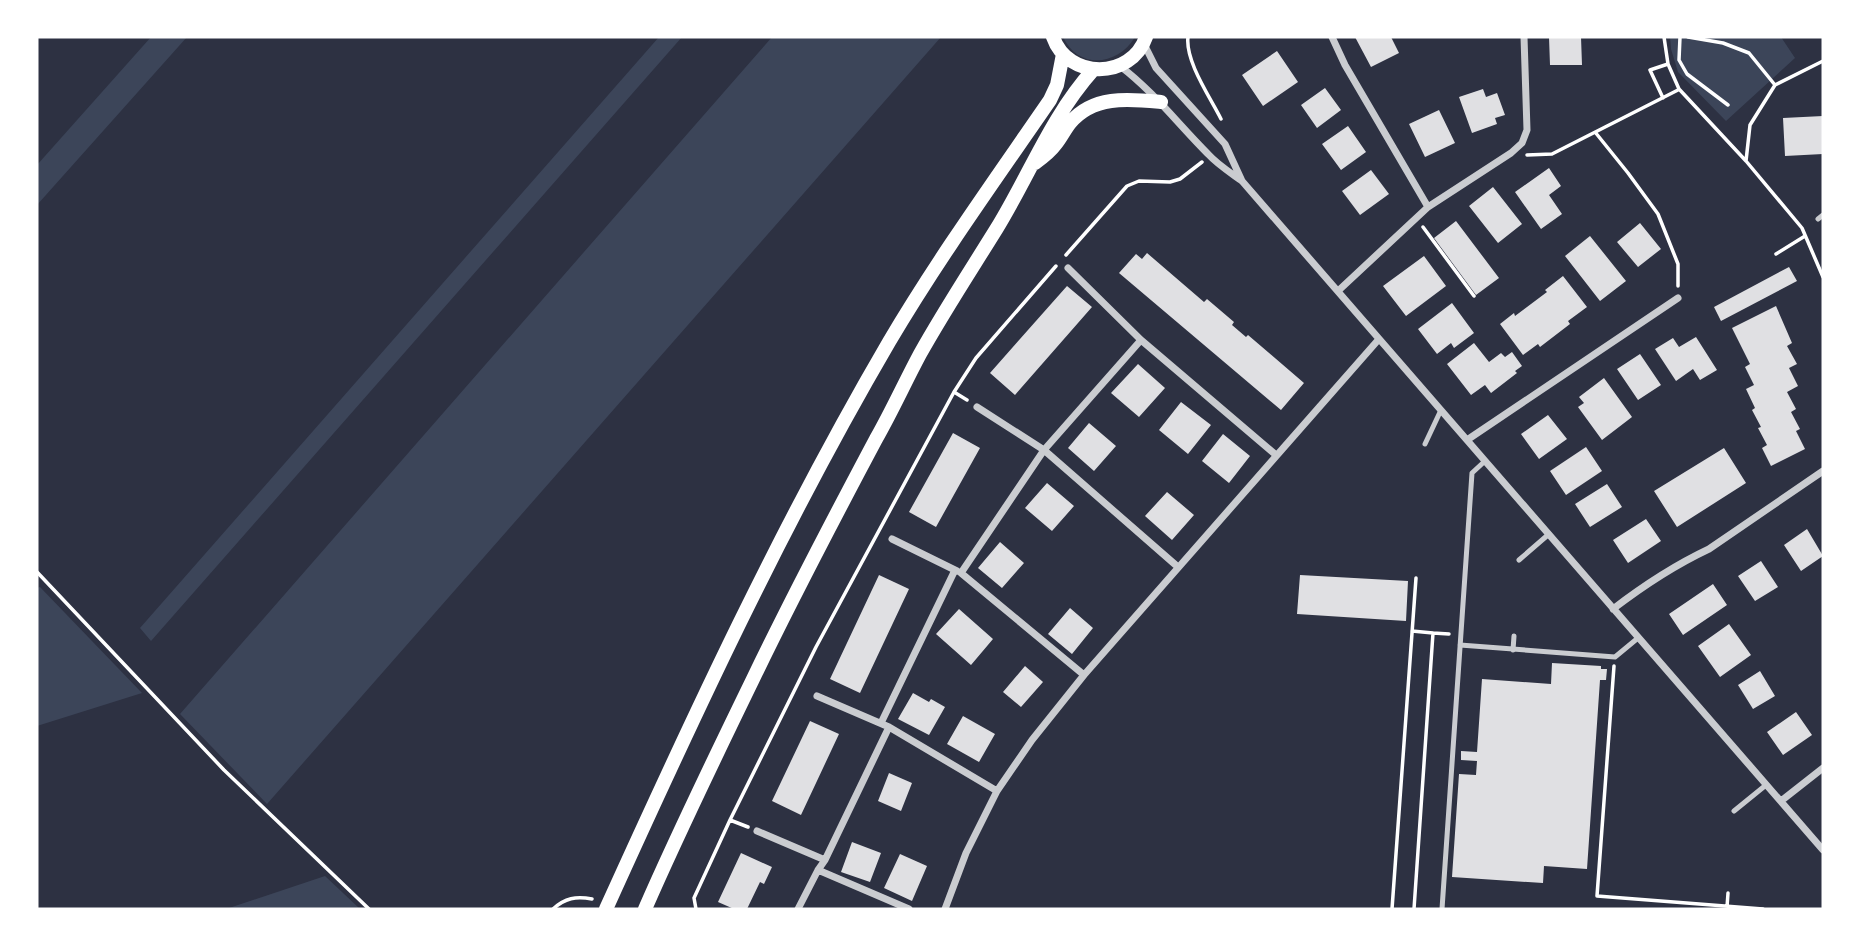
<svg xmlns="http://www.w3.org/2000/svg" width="1860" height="946" font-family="'Asap Condensed',sans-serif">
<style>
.green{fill:#3c4559}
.building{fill:#e0e0e3}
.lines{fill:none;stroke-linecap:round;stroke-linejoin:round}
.path{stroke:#fff;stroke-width:3.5}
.service{stroke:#caccd0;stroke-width:5}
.minor{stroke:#caccd0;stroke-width:7}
.secondary{stroke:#fff;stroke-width:14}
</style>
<rect width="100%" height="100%" fill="#2d3142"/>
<path class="green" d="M 151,37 L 187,37 L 37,205 L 37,165 Z
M 659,37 L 682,37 L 151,641 L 140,628 Z
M 772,37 L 941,37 L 267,804 L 180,714 Z
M 1063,37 L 1135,37 C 1118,66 1078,70 1063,37 Z
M 1670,37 L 1781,37 L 1795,58 L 1726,121 L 1678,72 L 1671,49 Z
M 40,587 L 142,693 L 37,726 L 37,588 Z
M 325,876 L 360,909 L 226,909 Z"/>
<path class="building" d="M 1355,37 L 1391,37 L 1399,53 L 1371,67 Z
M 1549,37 L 1581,37 L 1582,65 L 1550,65 Z
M 1277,51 L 1298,82 L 1263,106 L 1242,75 Z
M 1325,88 L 1341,110 L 1317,128 L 1301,105 Z
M 1483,89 L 1486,97 L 1497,93 L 1505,115 L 1495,118 L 1497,124 L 1472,133 L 1459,97 Z
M 1439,110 L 1455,143 L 1425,157 L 1409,124 Z
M 1823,116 L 1823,154 L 1785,156 L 1783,118 Z
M 1348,126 L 1366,152 L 1341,170 L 1322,144 Z
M 1549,168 L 1561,186 L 1549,195 L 1562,214 L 1541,229 L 1515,192 Z
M 1371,170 L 1389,194 L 1360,215 L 1342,191 Z
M 1493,187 L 1522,224 L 1498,243 L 1469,206 Z
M 1456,221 L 1499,278 L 1476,295 L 1434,238 Z
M 1640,223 L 1661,249 L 1638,267 L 1617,242 Z
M 1590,236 L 1626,281 L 1600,301 L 1565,256 Z
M 1147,253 L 1204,302 L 1207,299 L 1234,322 L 1232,325 L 1246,337 L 1248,335 L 1304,383 L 1281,410 L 1119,273 L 1136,254 L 1142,259 Z
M 1424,256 L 1446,286 L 1406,316 L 1383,286 Z
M 1789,267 L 1797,281 L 1721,321 L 1714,307 Z
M 1563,276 L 1587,307 L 1568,321 L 1570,324 L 1540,347 L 1538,344 L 1523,355 L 1500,324 L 1514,313 L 1515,316 L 1547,292 L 1545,290 Z
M 1067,286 L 1092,307 L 1015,395 L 990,373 Z
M 1452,303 L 1474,333 L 1454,348 L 1451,343 L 1437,354 L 1418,329 Z
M 1776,306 L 1792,343 L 1787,346 L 1797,364 L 1789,368 L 1798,386 L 1787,392 L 1796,409 L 1791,412 L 1800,429 L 1796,431 L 1805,449 L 1771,466 L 1762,448 L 1767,445 L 1758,428 L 1761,427 L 1752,410 L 1755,408 L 1746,389 L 1754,385 L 1745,367 L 1750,364 L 1732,328 Z
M 1696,337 L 1717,370 L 1700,380 L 1693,369 L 1676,381 L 1655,349 L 1673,338 L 1679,347 Z
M 1474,343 L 1489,362 L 1501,353 L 1505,357 L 1512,352 L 1522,366 L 1515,371 L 1517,373 L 1491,393 L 1485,385 L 1471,395 L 1447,364 Z
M 1640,354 L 1661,385 L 1638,400 L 1617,369 Z
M 1138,364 L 1165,388 L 1139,417 L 1111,393 Z
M 1604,378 L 1632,417 L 1602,440 L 1578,407 L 1584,403 L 1579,397 Z
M 1181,402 L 1211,425 L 1188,454 L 1159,430 Z
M 1548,415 L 1567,439 L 1539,459 L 1521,434 Z
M 1089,423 L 1116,446 L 1094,471 L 1068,448 Z
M 953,433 L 980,448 L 936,527 L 909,512 Z
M 1223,434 L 1250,456 L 1229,483 L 1202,461 Z
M 1586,447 L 1602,471 L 1566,495 L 1550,471 Z
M 1724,448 L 1746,483 L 1677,527 L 1654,491 Z
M 1047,483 L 1074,506 L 1052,531 L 1025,508 Z
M 1607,484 L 1622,507 L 1590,527 L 1575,504 Z
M 1167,492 L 1194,515 L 1172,540 L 1145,516 Z
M 1646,519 L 1661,541 L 1628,563 L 1613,540 Z
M 1807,529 L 1823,556 L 1801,571 L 1784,545 Z
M 1000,542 L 1024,563 L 1002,588 L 978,568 Z
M 1761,561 L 1778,587 L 1755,601 L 1738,576 Z
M 879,575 L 909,589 L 860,693 L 830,679 Z
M 1300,575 L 1408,581 L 1406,621 L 1297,614 Z
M 1713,584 L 1727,605 L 1683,635 L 1669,614 Z
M 1070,608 L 1093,628 L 1072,654 L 1048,634 Z
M 959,609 L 993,639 L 971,665 L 936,634 Z
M 1729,624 L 1751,655 L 1720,677 L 1698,646 Z
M 1552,663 L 1601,666 L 1601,669 L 1607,669 L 1606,680 L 1600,680 L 1587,869 L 1544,866 L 1543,883 L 1452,877 L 1459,774 L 1476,775 L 1477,761 L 1461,760 L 1461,751 L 1477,752 L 1482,679 L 1551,684 Z
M 1025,666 L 1043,682 L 1021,707 L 1003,692 Z
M 1760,671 L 1775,696 L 1753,709 L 1738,685 Z
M 913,693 L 929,702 L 931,699 L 945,707 L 929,735 L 898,719 Z
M 1796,712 L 1812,735 L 1783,755 L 1767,732 Z
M 963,716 L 995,734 L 979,762 L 947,744 Z
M 810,721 L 839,734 L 801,815 L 772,801 Z
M 889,773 L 912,783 L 901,811 L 878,801 Z
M 852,842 L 881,853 L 870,882 L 841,872 Z
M 741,853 L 772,867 L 764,884 L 760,882 L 747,909 L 734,909 L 718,902 Z
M 900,854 L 927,866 L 912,901 L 884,888 Z"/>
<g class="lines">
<path class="path" d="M 1188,37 C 1185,61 1210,97 1221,119
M 1664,37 L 1668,64 L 1679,89 L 1746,161 L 1802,228 L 1823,277
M 1680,37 L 1679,60 L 1687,74 L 1728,105
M 1688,37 L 1723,43 L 1749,53 L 1775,85
M 1663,98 L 1650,70 L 1668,64
M 1595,132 L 1628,173 L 1658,214 L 1678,264 L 1678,286
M 1527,155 L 1552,154 L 1678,90
M 1746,161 L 1750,125 L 1775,85 L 1823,61
M 1423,227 L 1474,296
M 1776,254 L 1805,236
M 1066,255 L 1127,186 L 1139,181 L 1170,182 L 1180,179 L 1202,162
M 954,392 L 967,400
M 37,572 L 224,770 L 369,909
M 1412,631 L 1433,633 L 1414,909
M 1433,633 L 1449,634
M 1614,666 L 1597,896 L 1763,909
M 730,820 L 748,827
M 1727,907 L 1728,893
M 553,909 C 565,898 576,896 592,899
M 696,909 L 694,898 L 730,820 L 816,647 L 954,392 L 976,358 L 1056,266
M 1392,909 L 1416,578"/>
<path class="service" d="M 1818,219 L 1823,215
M 1425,444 L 1441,410
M 1519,560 L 1549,534
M 1460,645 L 1615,657 L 1638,638
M 1513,650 L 1514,636
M 1734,811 L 1766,785
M 1442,909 L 1472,473 L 1485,461"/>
<path class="minor" d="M 1332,37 L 1345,65 L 1428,207
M 1144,44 L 1156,68 L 1225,144 L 1242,181
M 1120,66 C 1154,92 1178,124 1208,154 C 1218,165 1231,173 1242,181 L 1823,850
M 1068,268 L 1141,340 L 1276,455
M 1338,291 L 1428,207 L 1511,153 L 1522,143 L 1527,130 L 1524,37
M 977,407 L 1044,450 L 1178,567
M 1467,440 L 1678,298
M 892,539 L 957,571
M 1613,609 C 1643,586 1675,565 1709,549 L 1823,471
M 1084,675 L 961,573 L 1044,450 L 1141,340
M 817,696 L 889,727 L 997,791
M 881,723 L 955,570
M 1781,801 L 1823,768
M 757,831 L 825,860
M 818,870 L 909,909
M 798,909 L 818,870 L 825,860 L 889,727
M 945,909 L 966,853 L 997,791 L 1032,740 L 1084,675 L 1379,339"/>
<path class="secondary" d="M 1053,37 C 1068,80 1131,80 1146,37
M 1035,163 C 1042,158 1050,152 1055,145 C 1061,138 1065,129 1070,123 C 1093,95 1129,99 1161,102
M 606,909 C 693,717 782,525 889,342 C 938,259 995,180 1050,100 L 1057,85 L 1063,54
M 645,909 C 679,831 716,755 753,679 C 792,598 834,518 876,439 C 892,411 905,382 920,354 C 944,311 971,270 997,228 C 1030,174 1051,117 1093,70"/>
</g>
<rect width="1860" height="946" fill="none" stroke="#ffffff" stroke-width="77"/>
</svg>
